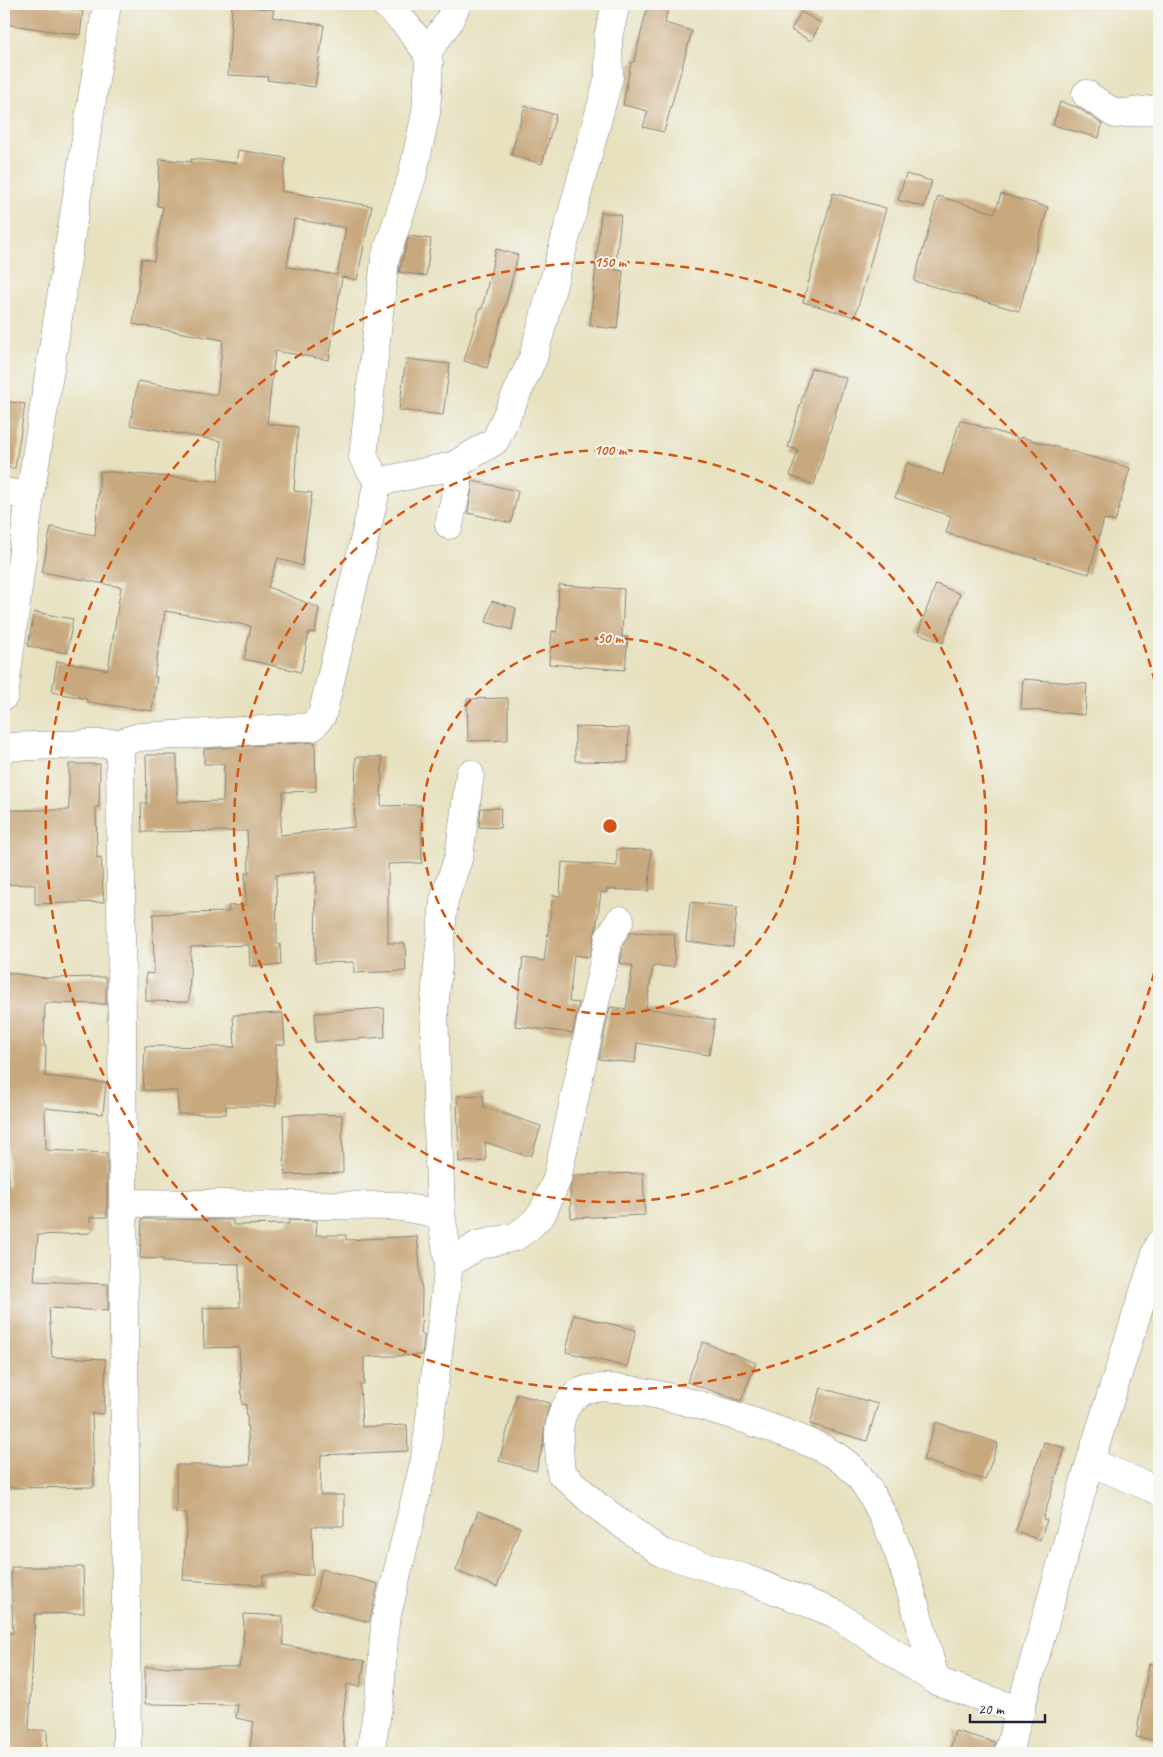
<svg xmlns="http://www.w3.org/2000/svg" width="1163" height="1757" font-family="Caveat,sans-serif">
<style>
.building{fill:#c8a87d;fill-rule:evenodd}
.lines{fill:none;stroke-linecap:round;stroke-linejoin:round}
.minor-casing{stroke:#84827d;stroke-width:29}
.minor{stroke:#fff;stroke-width:28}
.ring{fill:none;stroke:#d45411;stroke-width:2.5;stroke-dasharray:9 6}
.centre{fill:#d45411;stroke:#f6f6f2;stroke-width:2.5}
.ring-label{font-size:15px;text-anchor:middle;font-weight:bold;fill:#d45411;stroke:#f6f6f2;stroke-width:4;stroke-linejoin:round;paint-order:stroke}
</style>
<rect width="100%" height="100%" fill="#f6f6f2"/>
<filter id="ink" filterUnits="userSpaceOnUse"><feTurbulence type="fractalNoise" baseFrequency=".02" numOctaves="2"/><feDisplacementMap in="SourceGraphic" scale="10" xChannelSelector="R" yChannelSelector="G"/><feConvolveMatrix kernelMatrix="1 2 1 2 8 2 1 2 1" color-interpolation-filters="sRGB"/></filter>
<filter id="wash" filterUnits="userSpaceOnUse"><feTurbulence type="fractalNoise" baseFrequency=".0096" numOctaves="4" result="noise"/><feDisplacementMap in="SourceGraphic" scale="20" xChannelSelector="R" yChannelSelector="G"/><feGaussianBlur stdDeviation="1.12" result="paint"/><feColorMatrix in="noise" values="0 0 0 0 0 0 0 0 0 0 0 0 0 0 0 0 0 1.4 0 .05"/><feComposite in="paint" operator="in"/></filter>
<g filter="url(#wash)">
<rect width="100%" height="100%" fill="#e7e1bf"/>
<g id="blocks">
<path class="building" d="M 6,4 L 36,4 L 83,11 L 80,35 L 4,24 Z
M 648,4 L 669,4 L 665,23 L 692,31 L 664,132 L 643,127 L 648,111 L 623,105 L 631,62 L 634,62 Z
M 232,5 L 274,10 L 272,17 L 324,25 L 315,87 L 267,80 L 268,77 L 228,75 Z
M 801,12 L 821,23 L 811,41 L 791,30 Z
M 1060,102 L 1077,107 L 1102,124 L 1099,138 L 1053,125 Z
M 525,106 L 556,115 L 542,164 L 511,155 Z
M 238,150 L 286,158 L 281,191 L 372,206 L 357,280 L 342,277 L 329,360 L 275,351 L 267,424 L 298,427 L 294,491 L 312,493 L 302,566 L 278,558 L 268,587 L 319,608 L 315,633 L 309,632 L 301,672 L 244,659 L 251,626 L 165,611 L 154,677 L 157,677 L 152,711 L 87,702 L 87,699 L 52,692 L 57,661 L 108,670 L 121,587 L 42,572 L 51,527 L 95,535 L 100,471 L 218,481 L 221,441 L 130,425 L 138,381 L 217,395 L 223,340 L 133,324 L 142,258 L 154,261 L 163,207 L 157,206 L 160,159 L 191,162 L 191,159 L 236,163 ZM 294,219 L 346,228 L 337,275 L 287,267 Z
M 906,174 L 932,181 L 924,207 L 898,200 Z
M 833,193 L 886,208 L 855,317 L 803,302 Z
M 1001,194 L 1048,207 L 1019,311 L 914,281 L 938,196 L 995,213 Z
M 601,212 L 621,215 L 615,270 L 623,271 L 617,329 L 590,326 Z
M 409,236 L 431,239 L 426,276 L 399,272 Z
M 496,249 L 518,255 L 505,307 L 487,368 L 464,361 L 480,308 L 482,309 Z
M 406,359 L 450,364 L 443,415 L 399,410 Z
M 811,368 L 846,378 L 814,485 L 790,476 L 798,450 L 788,447 Z
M 4,401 L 25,404 L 15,468 L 4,468 Z
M 960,420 L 1020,439 L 1021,437 L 1130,468 L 1115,522 L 1104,519 L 1089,574 L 946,533 L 951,516 L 895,498 L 907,463 L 943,475 Z
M 473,481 L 518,491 L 511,523 L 468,513 Z
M 936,584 L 960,594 L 943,643 L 918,633 Z
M 559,585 L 624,589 L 622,637 L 628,637 L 625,670 L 549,664 L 552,631 L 557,632 Z
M 492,601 L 516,608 L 512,630 L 486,622 Z
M 34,612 L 73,619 L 67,653 L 28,646 Z
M 1023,679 L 1087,684 L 1085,715 L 1021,709 Z
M 508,698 L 508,740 L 468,741 L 467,699 Z
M 575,727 L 629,728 L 628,762 L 575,761 Z
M 315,742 L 316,791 L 283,792 L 280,835 L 354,827 L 356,757 L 382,757 L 381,806 L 421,805 L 422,863 L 388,864 L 388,943 L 405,943 L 406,971 L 354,973 L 354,962 L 315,963 L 316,871 L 276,875 L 277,944 L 280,944 L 281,965 L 250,966 L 249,945 L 191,947 L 189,1002 L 146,1001 L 146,973 L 154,974 L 153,914 L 229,912 L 228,906 L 246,905 L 245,873 L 249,873 L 247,831 L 142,832 L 141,803 L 147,803 L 146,755 L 177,755 L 177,802 L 223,801 L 224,764 L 204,764 L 204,749 Z
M 69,764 L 100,764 L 99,807 L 96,807 L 97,858 L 101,857 L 104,902 L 35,904 L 35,885 L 4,884 L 4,810 L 69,810 Z
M 481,808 L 501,808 L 500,828 L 479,827 Z
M 617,849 L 651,850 L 649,891 L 607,889 L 607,893 L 601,892 L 596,930 L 589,957 L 574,955 L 569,1002 L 579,1003 L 573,1033 L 515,1026 L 523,958 L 544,961 L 553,895 L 560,896 L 562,862 L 617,866 Z
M 690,902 L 737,907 L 733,947 L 686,941 Z
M 631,932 L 675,934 L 674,967 L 653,966 L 646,1008 L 715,1020 L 709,1055 L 637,1043 L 635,1063 L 599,1059 L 610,1007 L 626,1009 L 633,966 L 620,963 L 624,944 Z
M 4,972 L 46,978 L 106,977 L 106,1004 L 45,1003 L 44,1046 L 46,1046 L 45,1076 L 106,1083 L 103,1114 L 45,1108 L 46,1150 L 107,1153 L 107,1217 L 90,1217 L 91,1233 L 38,1235 L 34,1281 L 108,1284 L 108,1311 L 49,1308 L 52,1357 L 106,1359 L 104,1414 L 92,1413 L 94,1487 L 5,1488 L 4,1187 L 9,1187 L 7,1142 L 4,1142 Z
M 384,1008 L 385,1037 L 315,1042 L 315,1013 Z
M 283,1013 L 285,1044 L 276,1045 L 276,1106 L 226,1106 L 226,1114 L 178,1114 L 178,1091 L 143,1090 L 145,1046 L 235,1047 L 233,1015 Z
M 483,1095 L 484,1107 L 541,1126 L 532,1155 L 523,1155 L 485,1142 L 486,1161 L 459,1162 L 457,1096 Z
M 307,1114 L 342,1115 L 343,1173 L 285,1175 L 283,1115 Z
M 643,1173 L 645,1215 L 571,1218 L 570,1189 L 574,1175 Z
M 142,1219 L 233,1220 L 233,1225 L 289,1224 L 289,1220 L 317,1221 L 316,1235 L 346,1235 L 346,1240 L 417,1236 L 422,1292 L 421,1334 L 424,1334 L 424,1337 L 422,1355 L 364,1357 L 364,1384 L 360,1384 L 362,1427 L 407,1425 L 408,1451 L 321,1455 L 320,1495 L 344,1495 L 344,1526 L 312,1526 L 313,1575 L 263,1575 L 263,1585 L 183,1580 L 187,1513 L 176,1513 L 176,1465 L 250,1465 L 246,1404 L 242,1405 L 239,1347 L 204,1348 L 203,1308 L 240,1307 L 239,1264 L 163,1262 L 163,1259 L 140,1258 Z
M 574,1315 L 636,1330 L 627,1367 L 566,1352 Z
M 703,1342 L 756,1363 L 741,1401 L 687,1382 Z
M 821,1388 L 878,1404 L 867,1441 L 810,1424 Z
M 517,1394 L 550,1403 L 546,1416 L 543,1445 L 536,1471 L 499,1461 Z
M 936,1422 L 998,1443 L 985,1480 L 923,1460 Z
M 1044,1442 L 1065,1448 L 1043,1519 L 1047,1520 L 1040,1540 L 1016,1531 Z
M 478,1511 L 520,1527 L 497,1587 L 456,1571 Z
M 11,1567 L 83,1567 L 84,1613 L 35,1614 L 29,1730 L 47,1730 L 47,1753 L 4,1753 L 4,1633 L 13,1633 Z
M 322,1569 L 378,1584 L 369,1622 L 312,1607 Z
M 244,1614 L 283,1616 L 283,1645 L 365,1661 L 360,1687 L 347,1684 L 342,1726 L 345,1753 L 249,1753 L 254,1722 L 236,1718 L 238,1705 L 145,1704 L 145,1667 L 239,1667 L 243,1648 Z
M 1149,1664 L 1159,1665 L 1159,1741 L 1136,1737 Z
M 955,1731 L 995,1742 L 993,1753 L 949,1753 Z"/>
</g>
</g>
<g filter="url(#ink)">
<use href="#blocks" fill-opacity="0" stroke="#84827d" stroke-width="1"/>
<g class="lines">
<defs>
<path id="minor" d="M 427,52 L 448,23 L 457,4
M 1086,94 L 1115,114 L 1159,109
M 378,482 L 453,466 L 495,441 L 533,358 L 609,77 L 608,37 L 616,4
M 4,492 L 30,496
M 449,525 L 458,483 L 453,466
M 4,696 L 30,496 L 107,4
M 120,743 L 127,1753
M 4,747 L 120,743 L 139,737 L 312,727 L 322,715 L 378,482 L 363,457 L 385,259 L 412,177 L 426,113 L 429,63 L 427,52 L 403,21 L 385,4
M 125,1203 L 395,1206 L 441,1214 L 449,1264
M 441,1214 L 434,1010 L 444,900 L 459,856 L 470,774
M 1090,1462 L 1159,1491
M 936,1681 C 917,1617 901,1533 861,1479 C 855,1470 839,1457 829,1452 C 793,1432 611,1369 579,1393 C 552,1412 559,1444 561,1473 L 596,1505 L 662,1553 L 744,1578 L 834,1613 L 936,1681 L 1021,1711
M 370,1753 L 380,1695 L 385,1623 L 425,1459 L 449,1264 L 478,1245 L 515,1237 L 529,1227 L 542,1214 L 557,1179 L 609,938 L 620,920
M 1008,1753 L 1090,1462 L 1159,1244"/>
</defs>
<use href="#minor" class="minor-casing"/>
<use href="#minor" class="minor"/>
</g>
</g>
<g class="ring">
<circle cx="610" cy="826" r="188"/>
<circle cx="610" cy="826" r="376"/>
<path d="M1158 958A564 564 0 1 1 1158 694"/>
</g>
<circle cx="610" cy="826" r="8" class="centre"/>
<g class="ring-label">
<text x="610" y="267">150 m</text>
<text x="610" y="455">100 m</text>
<text x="610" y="643">50 m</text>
</g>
<rect width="1163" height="1757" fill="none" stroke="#f6f6f2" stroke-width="20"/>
<path d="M970 1714v8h75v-8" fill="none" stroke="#22223b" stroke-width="2.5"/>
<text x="978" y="1714" font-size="15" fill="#22223b" stroke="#f6f6f2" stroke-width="4" paint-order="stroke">20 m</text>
</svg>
